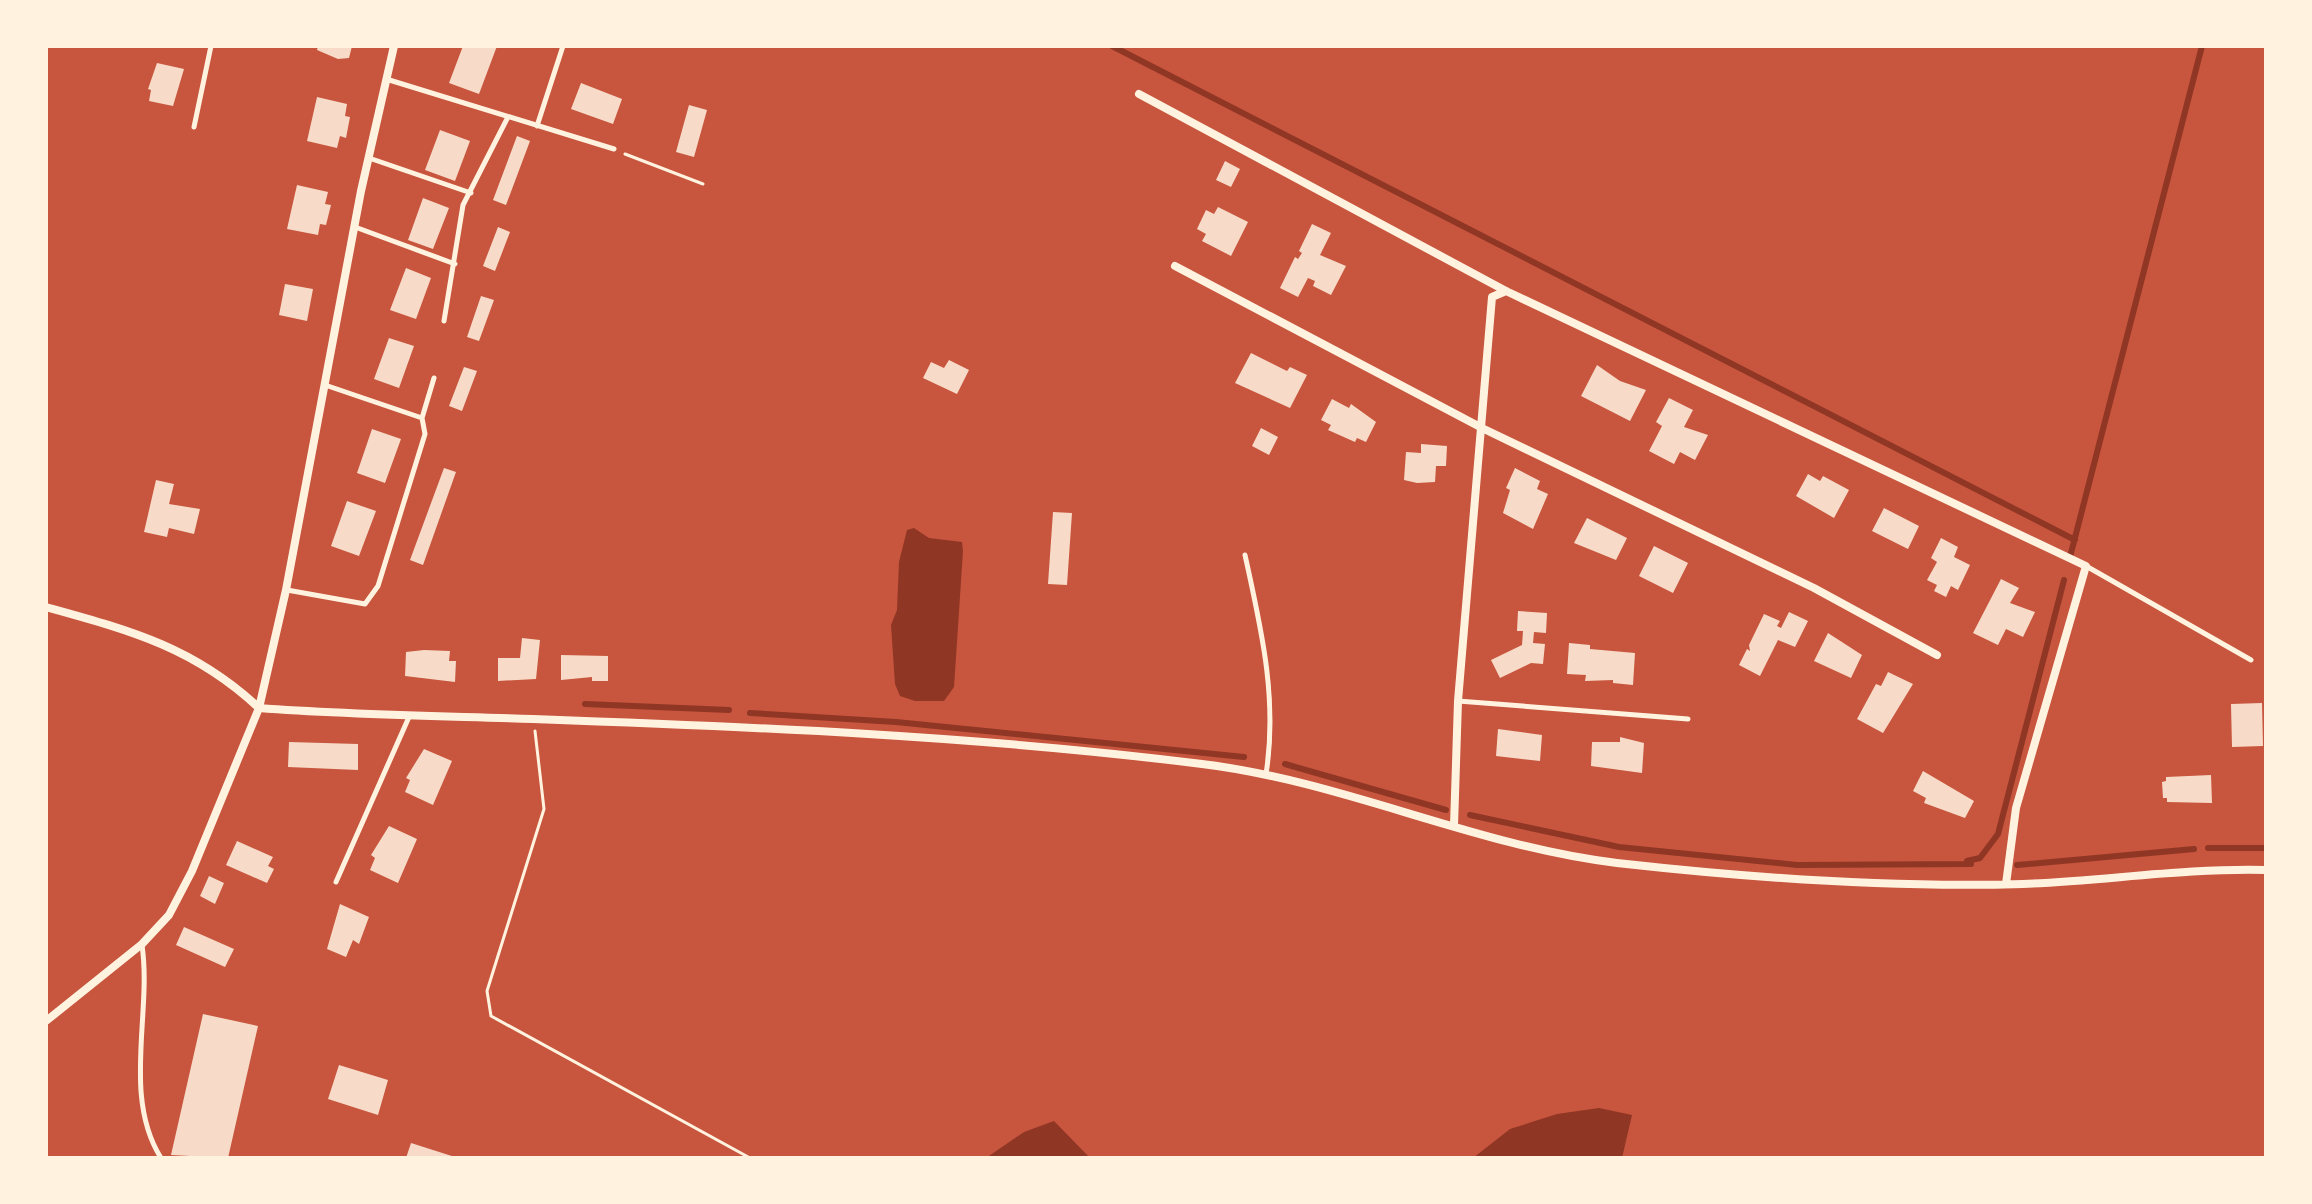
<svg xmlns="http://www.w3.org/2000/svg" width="2312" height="1204" font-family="Jost,sans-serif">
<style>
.water{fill:#8f3625}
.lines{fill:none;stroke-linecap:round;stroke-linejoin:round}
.stream{stroke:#8f3625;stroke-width:6}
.building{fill:#f7dbc8}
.path{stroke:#fff3e0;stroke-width:3}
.service{stroke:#fff3e0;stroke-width:5}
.minor{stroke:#fff3e0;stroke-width:8}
</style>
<rect width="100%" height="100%" fill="#c8553d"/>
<path class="water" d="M 914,528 L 929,538 L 962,542 L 963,551 L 954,687 L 944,701 L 915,701 L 900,696 L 895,684 L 891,625 L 897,610 L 899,562 L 907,530 Z
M 1599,1108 L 1632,1115 L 1622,1158 L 1473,1158 L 1510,1129 L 1557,1114 Z
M 1054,1121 L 1090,1158 L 986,1158 L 1024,1132 Z"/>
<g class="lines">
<path class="stream" d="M 1112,46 L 2075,540
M 2070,557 L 2202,46
M 585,704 L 729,710
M 750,713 L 896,722 L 1244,757
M 1285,764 L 1446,810
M 1470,815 L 1619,847 L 1797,865 L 1971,864
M 2208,848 L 2266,848
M 1967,861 L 1980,858 L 1998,834 L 2064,580
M 2017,865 L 2194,849"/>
</g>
<path class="building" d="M 318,46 L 352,46 L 349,58 L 338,59 L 317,50 Z
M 463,46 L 497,46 L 479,94 L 449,83 Z
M 157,63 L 184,69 L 173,106 L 149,101 L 151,90 L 148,89 Z
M 581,83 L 622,99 L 613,124 L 571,109 Z
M 317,97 L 347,104 L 345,116 L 350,117 L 346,138 L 340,136 L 337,148 L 307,141 Z
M 689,105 L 707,110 L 694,157 L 676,152 Z
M 440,130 L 470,141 L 455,181 L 425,170 Z
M 517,136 L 530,141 L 506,205 L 493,200 Z
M 1225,161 L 1240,169 L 1231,187 L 1216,180 Z
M 297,185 L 328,192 L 325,204 L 331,205 L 326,225 L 320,224 L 318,235 L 287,229 Z
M 423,198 L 449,208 L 433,249 L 408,240 Z
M 1218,207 L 1248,222 L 1231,256 L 1202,241 L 1206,234 L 1197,229 L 1206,210 L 1214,214 Z
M 1312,224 L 1331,233 L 1320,255 L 1346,266 L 1331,295 L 1313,286 L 1315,281 L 1308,278 L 1298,297 L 1280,288 L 1295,257 L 1298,259 L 1302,253 L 1299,251 Z
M 498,227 L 510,232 L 495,271 L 483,266 Z
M 406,268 L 431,278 L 416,319 L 390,310 Z
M 285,284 L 313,289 L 307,321 L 279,315 Z
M 481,296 L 494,300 L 479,341 L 467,337 Z
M 389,338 L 414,346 L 399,388 L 374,379 Z
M 1251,353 L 1287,371 L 1290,367 L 1307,375 L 1290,408 L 1235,383 Z
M 949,360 L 969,370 L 957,394 L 923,378 L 931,362 L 944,368 Z
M 1597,365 L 1620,381 L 1646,390 L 1630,421 L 1581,396 Z
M 464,367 L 477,371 L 462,411 L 449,406 Z
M 1669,398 L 1693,410 L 1684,427 L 1708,435 L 1695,460 L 1680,452 L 1674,464 L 1649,451 L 1662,426 L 1656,422 Z
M 1332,399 L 1349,408 L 1351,404 L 1376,422 L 1366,442 L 1357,438 L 1355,442 L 1328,430 L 1331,425 L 1321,420 Z
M 1261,428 L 1278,437 L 1269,455 L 1252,446 Z
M 372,429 L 401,439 L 385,483 L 357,473 Z
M 1421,444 L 1447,446 L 1446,466 L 1436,466 L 1435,482 L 1417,483 L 1404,480 L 1406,452 L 1421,453 Z
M 444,468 L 456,472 L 423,565 L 410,560 Z
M 1515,468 L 1540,481 L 1537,489 L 1548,494 L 1533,529 L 1503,513 L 1510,490 L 1506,488 Z
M 1808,474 L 1820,481 L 1823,476 L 1849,490 L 1834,518 L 1796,496 Z
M 156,480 L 174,484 L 169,504 L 200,509 L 194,534 L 169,528 L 167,537 L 144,532 Z
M 347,501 L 376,511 L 359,556 L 331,546 Z
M 1884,508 L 1919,526 L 1908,549 L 1872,531 Z
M 1053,512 L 1072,513 L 1067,585 L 1048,584 Z
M 1587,518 L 1627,538 L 1616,560 L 1574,543 Z
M 1941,538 L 1958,547 L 1954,557 L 1970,565 L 1958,590 L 1951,586 L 1946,597 L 1934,591 L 1937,585 L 1927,580 L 1937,562 L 1931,558 Z
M 1654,546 L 1688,563 L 1673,593 L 1639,576 Z
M 2001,579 L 2019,588 L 2010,603 L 2035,612 L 2023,637 L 2006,629 L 1998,645 L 1973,633 Z
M 1518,611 L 1547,613 L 1546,633 L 1534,632 L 1533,643 L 1545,644 L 1543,664 L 1531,663 L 1500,678 L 1491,660 L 1522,645 L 1523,631 L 1517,631 Z
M 1789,612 L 1808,621 L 1795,647 L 1778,640 L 1760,676 L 1739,665 L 1747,649 L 1750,651 L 1749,645 L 1764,614 L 1780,621 L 1777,626 L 1781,628 Z
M 1828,633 L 1862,655 L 1851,678 L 1814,661 Z
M 522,638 L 540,640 L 536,679 L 498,681 L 498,658 L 520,658 Z
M 1569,643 L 1590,645 L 1590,649 L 1635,653 L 1633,685 L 1613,683 L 1613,680 L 1585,681 L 1586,675 L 1567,674 Z
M 424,650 L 450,651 L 449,661 L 456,661 L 455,682 L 405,676 L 406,652 Z
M 561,655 L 608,656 L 608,681 L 592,681 L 592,677 L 561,680 Z
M 1888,672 L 1913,684 L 1883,733 L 1857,719 L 1876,684 L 1881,686 Z
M 2262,703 L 2263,746 L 2232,747 L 2231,704 Z
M 1498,729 L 1542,735 L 1540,761 L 1496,756 Z
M 1620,737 L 1644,743 L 1642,773 L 1591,766 L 1592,742 L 1620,742 Z
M 289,742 L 358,744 L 358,770 L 288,767 Z
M 424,749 L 452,761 L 433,805 L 405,792 L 410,780 L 406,778 Z
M 1923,771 L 1974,801 L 1965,818 L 1924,803 L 1926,798 L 1913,791 Z
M 2211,775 L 2212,803 L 2167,802 L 2167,798 L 2163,798 L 2162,782 L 2166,781 L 2166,777 Z
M 389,826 L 417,839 L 398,883 L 370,870 L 375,858 L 371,855 Z
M 237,841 L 273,857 L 268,866 L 274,869 L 267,883 L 226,865 Z
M 209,876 L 224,883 L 215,904 L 200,896 Z
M 340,904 L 369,917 L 359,944 L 353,940 L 346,957 L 327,949 Z
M 184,927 L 234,949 L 225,967 L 176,945 Z
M 203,1014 L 258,1026 L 228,1158 L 171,1155 Z
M 339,1065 L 388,1080 L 378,1115 L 328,1099 Z
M 411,1143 L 455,1157 L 455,1158 L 406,1158 Z"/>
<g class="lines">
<path class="path" d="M 625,154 L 703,184
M 535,731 L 544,809 L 487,991 L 491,1016 L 750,1158"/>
<path class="service" d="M 386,79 L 614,149
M 537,126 L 563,46
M 194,127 L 211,46
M 369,158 L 471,193
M 355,227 L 455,264
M 444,321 L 463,205 L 508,117
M 422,418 L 434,378
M 1245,555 C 1261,628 1278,699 1266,774
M 2086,566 L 2251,660
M 287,590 L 365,604 L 378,586 L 425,434 L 422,418 L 325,385
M 1458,701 L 1688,719
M 336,882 L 409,717
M 142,945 C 152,1013 122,1096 161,1158"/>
<path class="minor" d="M 1139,94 L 1506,291 L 2086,566 L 2016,808 L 2006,884
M 1175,266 L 1484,429 L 1814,588 L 1937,655
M 46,607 C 129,630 194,647 259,708
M 259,708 C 350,715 442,716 533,719 C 756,727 980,736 1202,764 C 1343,781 1475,846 1617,863 C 1751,878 1888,888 2023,884 C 2104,881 2184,868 2266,870
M 1454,826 L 1458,701 L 1492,297 L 1506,291
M 46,1021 L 142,944 L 169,915 L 192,871 L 259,708 L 286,590 L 361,191 L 394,46"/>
</g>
<rect width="2312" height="1204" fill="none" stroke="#fff3e0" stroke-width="96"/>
</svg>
